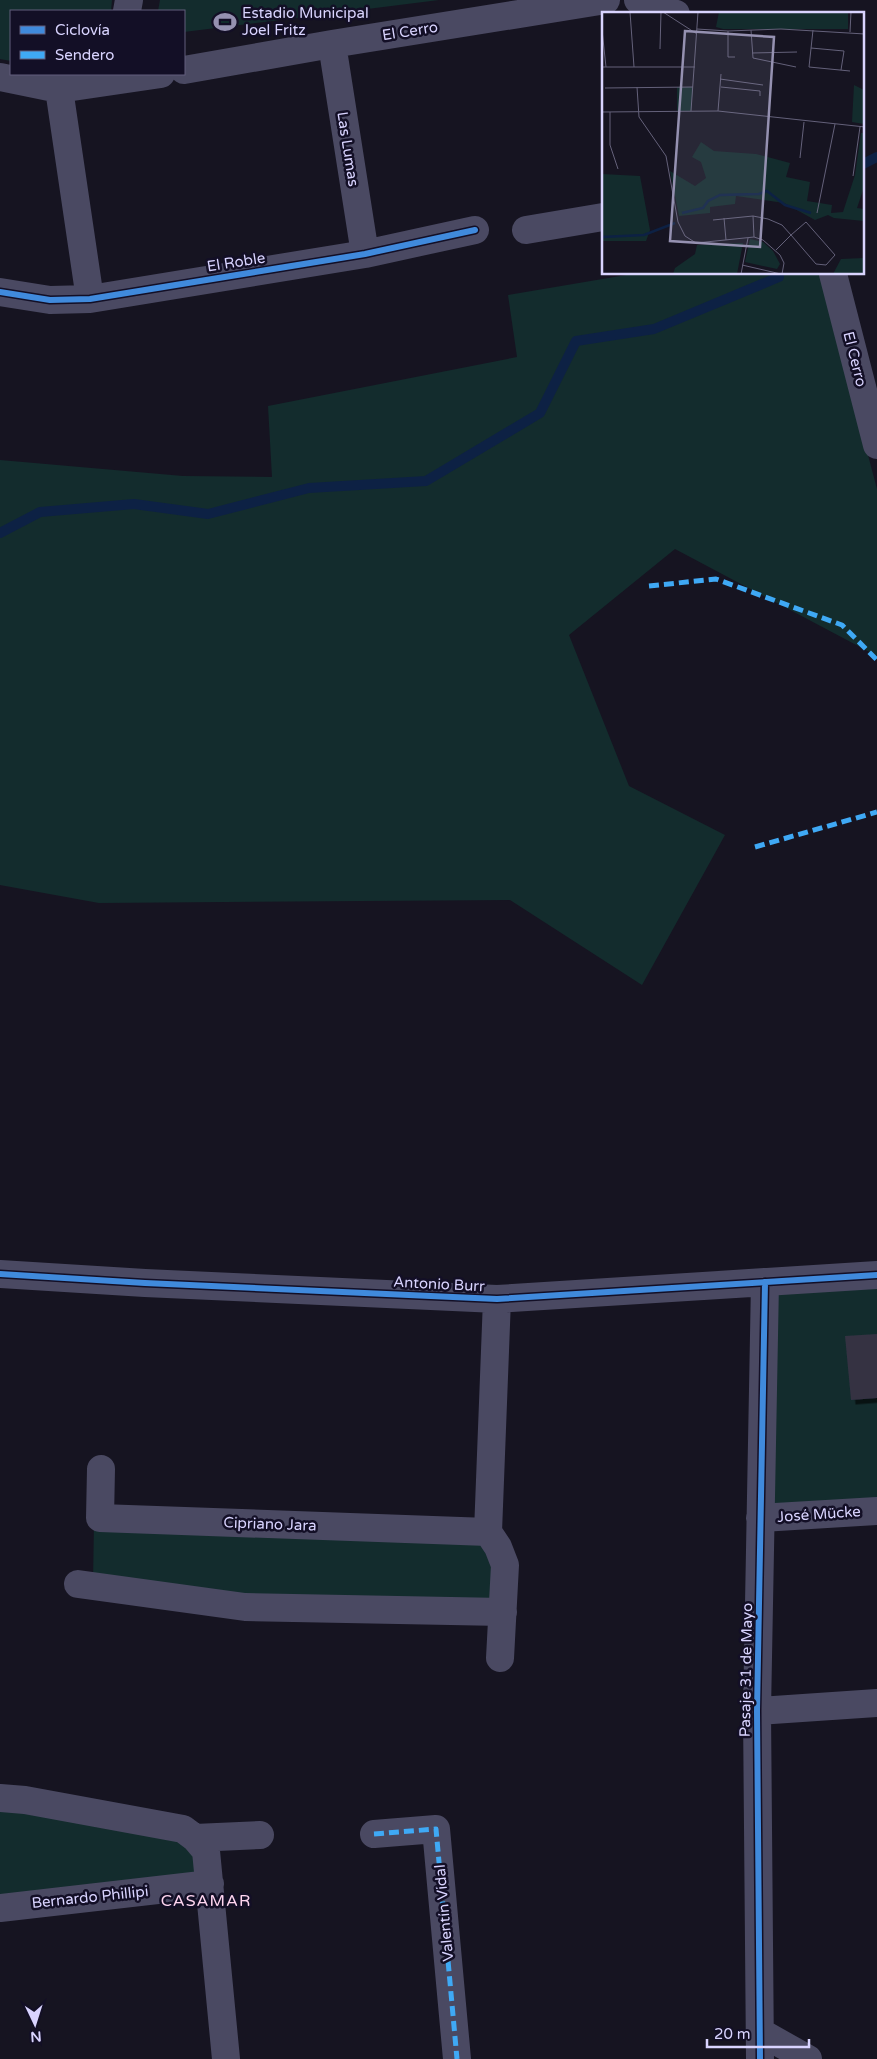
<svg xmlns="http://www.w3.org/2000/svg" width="877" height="2059" font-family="'Varela Round',sans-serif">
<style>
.green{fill:#132c2d}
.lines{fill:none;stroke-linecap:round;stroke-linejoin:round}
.stream{stroke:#0d2144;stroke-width:10}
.building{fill:#343243;filter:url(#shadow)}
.minor{stroke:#4a4962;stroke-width:28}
.quiet{stroke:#3fa9f5;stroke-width:5;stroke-dasharray:10 5;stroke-linecap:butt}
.cycleway-casing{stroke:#130f26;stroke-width:9}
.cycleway{stroke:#408adc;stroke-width:6}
.labels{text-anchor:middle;stroke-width:5;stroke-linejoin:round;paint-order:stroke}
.poi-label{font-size:15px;fill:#d9d4ff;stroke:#130f26;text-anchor:start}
.street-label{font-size:15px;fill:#d9d4ff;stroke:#130f26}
.neighbourhood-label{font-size:16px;letter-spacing:1px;fill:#ffd6f0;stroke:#130f26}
.inset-river{fill:none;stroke:#0d2144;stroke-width:2.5}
.inset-road{fill:none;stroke:#64617a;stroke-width:1}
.view{fill:#9591b1;fill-opacity:0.15;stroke:#9591b1;stroke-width:2.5}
.inset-edge{fill:none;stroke:#d9d4ff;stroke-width:2.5}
</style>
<defs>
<filter id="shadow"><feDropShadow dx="4.5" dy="4.5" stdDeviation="0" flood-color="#0009"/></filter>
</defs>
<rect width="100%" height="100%" fill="#161421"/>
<path class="green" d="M 0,0 L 112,0 L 111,11 L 11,11 L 11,61 L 0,59 Z
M 160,0 L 439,0 L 184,32 L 184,11 L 158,11 Z
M 632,274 L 820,274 L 877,489 L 877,656 L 675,549 L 569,635 L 629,786 L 725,835 L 642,985 L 510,900 L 99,903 L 0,885 L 0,460 L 183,476 L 272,477 L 268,406 L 517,357 L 508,295 Z
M 877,1275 L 877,1511 L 760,1518 L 765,1282 Z
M 94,1523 L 486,1540 L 500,1568 L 497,1606 L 248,1602 L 93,1582 Z
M 0,1808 L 179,1837 L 193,1846 L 204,1879 L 0,1901 Z"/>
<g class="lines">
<path class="stream" d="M 863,164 L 877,157
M 0,533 L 40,512 L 134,504 L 208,514 L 309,488 L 426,481 L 540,413 L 576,341 L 654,329 L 779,277"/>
</g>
<path class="building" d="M 877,1334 L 877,1398 L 851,1400 L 845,1336 Z"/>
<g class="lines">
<path class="minor" d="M 638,0 L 676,14
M 127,11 L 129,0
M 332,44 L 365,254
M 184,70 L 332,44 L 606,0
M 0,77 L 59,89 L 161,74
M 59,89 L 90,299
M 526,230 L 603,217
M 833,274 L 877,445
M 0,292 L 50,300 L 90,299 L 365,254 L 475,230
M 0,1274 L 145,1283 L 497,1299 L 877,1275
M 497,1299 L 488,1532 L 498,1547 L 505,1565 L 500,1658
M 101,1469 L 100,1518 L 488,1532
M 760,1518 L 877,1511
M 78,1584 L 245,1607 L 503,1612
M 757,1711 L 877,1703
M 0,1798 L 25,1800 L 183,1829 L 195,1838 L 206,1851 L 226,2059
M 374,1834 L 436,1829 L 457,2059
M 195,1838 L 260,1835
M 0,1908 L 210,1884
M 760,2032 L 808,2059
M 760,2059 L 757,1711 L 765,1282"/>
<path class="quiet" d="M 649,586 L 716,579 L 842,625 L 877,660
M 755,847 L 877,812
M 374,1834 L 436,1829 L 457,2059"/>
<defs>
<path id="cycleway" d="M 0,292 L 50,300 L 90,299 L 365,254 L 475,230
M 0,1274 L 145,1283 L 497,1299 L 877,1275
M 760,2059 L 757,1711 L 765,1282"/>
</defs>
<use href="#cycleway" class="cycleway-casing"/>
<use href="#cycleway" class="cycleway"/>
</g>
<defs>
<symbol id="stadium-bare" viewBox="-9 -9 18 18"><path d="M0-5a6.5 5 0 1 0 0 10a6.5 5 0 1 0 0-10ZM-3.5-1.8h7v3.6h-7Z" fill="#9591b1" stroke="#130f26" stroke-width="2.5" paint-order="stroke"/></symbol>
</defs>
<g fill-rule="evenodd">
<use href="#stadium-bare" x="209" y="6" width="32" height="32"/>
</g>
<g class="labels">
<g class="poi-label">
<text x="242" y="18">Estadio Municipal<tspan x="242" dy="17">Joel Fritz</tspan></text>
</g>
<g class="street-label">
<text transform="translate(410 31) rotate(-9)" y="5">El Cerro</text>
<text transform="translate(348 149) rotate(81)" y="5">Las Lumas</text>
<text transform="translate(236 262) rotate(-9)" y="5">El Roble</text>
<text transform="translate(855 359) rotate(76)" y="5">El Cerro</text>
<text transform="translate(439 1284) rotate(3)" y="5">Antonio Burr</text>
<text transform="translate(819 1514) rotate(-4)" y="5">José Mücke</text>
<text transform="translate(270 1524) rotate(2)" y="5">Cipriano Jara</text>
<text transform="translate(746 1670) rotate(-89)" y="5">Pasaje 31 de Mayo</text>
<text transform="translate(90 1897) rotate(-6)" y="5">Bernardo Phillipi</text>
<text transform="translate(444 1913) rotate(-95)" y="5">Valentín Vidal</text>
</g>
<g class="neighbourhood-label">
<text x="206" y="1906">CASAMAR</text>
</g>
</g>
<g transform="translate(602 12)">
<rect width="262" height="262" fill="#161421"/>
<path d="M 117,0 L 246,0 L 246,17 L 121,17 L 114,15 ZM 252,73 L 262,78 L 262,112 L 250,110 ZM 75,75 L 91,75 L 89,99 L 75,99 ZM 259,121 L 262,121 L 262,175 L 255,196 L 262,197 L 262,209 L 232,206 L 226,203 L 213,208 L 182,191 L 134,184 L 133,192 L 108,195 L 108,201 L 77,204 L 68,159 L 93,174 L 104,166 L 99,150 L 90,145 L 99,130 L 112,139 L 154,142 L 188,151 L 184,165 L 208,170 L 205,189 L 230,193 L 229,201 L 241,200 L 253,163 ZM 0,162 L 38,164 L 48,218 L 44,229 L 0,229 ZM 148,227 L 161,230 L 171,239 L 178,252 L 175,257 L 143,250 ZM 141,231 L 135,262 L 71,262 L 73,256 L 93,242 L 95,233 ZM 262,246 L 262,262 L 231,262 L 239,247 Z" fill="#132c2d"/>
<path class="inset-river" d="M 80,201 L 101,196 L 106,189 L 118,183 L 157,182 L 165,179 L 183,193 L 209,201M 0,225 L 42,223 L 73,211"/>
<path class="inset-road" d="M 28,0 L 32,55M 61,0 L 95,22M 95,17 L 126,19 L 179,17 L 263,22M 0,18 L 4,55M 149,18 L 151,46 L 194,55M 211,18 L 207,55 L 248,59M 126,19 L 126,45 L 133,45M 248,20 L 249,0M 209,36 L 242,39 L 239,58M 58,37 L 59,0M 150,41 L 195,40M 0,55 L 93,55M 118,67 L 161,73M 35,75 L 37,105 L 64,144 L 76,210 L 83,224 L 94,231 L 152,225 L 161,228 L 178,243 L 182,251 L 180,262M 119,75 L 158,79 L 158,84M 3,76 L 91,75M 89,99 L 96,0M 116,99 L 119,62M 0,100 L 116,99 L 263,115M 8,100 L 8,133 L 16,157M 198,146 L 202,110M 251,164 L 258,115M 215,201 L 233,112M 151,204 L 152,225M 122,206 L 124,228M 111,208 L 151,204 L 166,207 L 180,213 L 189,223 L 214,252 L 224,253 L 233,243 L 204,210 L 189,223 L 174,238M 140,253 L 179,262M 139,262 L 146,226"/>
<path class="view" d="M 83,19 L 172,25 L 158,235 L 68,229 Z"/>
<rect width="262" height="262" class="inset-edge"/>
</g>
<rect x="10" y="10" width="175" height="65" fill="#130f26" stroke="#625e7d"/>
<rect x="20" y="26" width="25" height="8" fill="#408adc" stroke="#625e7d"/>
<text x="55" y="35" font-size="15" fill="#d9d4ff">Ciclovía</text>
<rect x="20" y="51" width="25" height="8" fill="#3fa9f5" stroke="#625e7d"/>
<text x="55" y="60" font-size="15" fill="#d9d4ff">Sendero</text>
<g transform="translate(35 2024) rotate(176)" stroke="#130f26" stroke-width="4" paint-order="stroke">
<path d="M0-4L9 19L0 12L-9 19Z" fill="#d9d4ff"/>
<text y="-8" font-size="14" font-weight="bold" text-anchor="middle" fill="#d9d4ff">N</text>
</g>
<path d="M707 2039v8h102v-8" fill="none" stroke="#d9d4ff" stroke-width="2.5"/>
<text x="714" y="2039" font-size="15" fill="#d9d4ff" stroke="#130f26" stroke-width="4" paint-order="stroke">20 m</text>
</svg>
